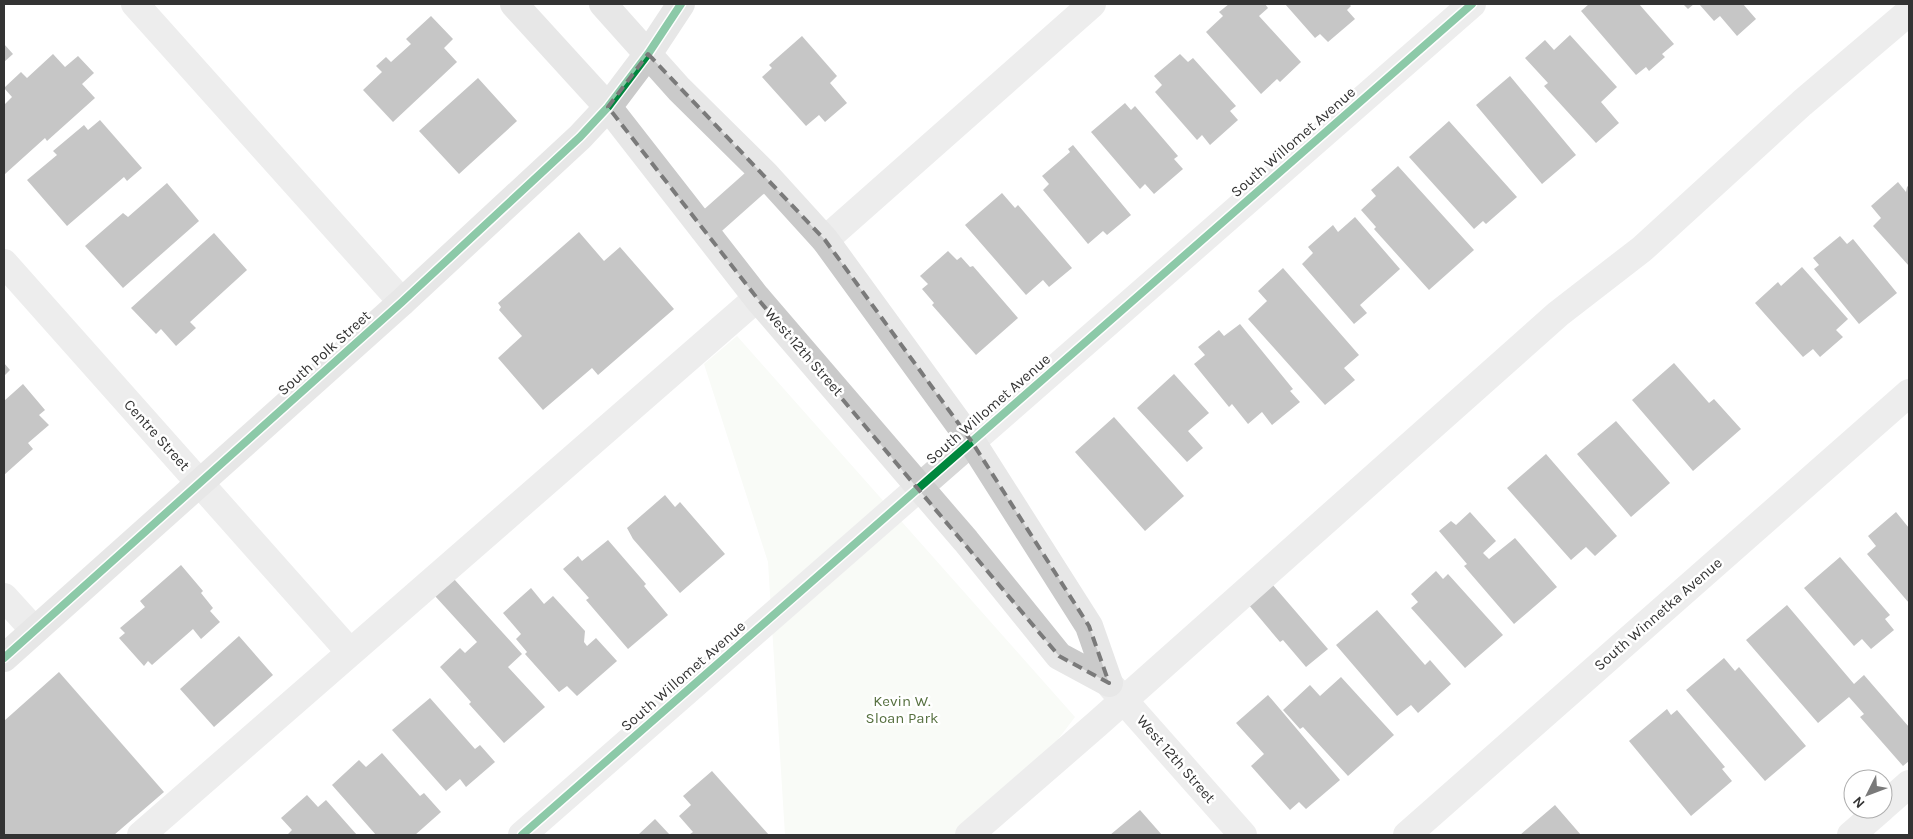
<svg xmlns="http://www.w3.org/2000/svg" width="1913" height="839" font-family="Karla,sans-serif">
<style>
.green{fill:#f1f5ed}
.building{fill:#818181}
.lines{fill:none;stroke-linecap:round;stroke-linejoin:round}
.minor{stroke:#d7d7d7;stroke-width:28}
.major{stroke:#cacaca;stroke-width:28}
.cycleway-casing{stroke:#fff;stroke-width:11}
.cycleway{stroke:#00873e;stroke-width:8}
.marked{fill:none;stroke:#7a7a7a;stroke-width:4;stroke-dasharray:10 6;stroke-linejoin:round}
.labels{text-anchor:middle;stroke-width:5;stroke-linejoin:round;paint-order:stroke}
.street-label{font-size:15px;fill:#333;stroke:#fff}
.park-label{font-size:15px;fill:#56703f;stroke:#fff}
</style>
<rect width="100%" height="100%" fill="#fff"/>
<path class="green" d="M 737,336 L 1075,717 L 985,835 L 785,835 L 768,562 L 704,364 Z"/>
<path class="building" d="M 1229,4 L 1265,4 L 1268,8 L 1259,16 L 1301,62 L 1280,82 L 1277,79 L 1261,94 L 1206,32 L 1223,16 L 1219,12 Z
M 1285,4 L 1349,4 L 1351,6 L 1347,10 L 1355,19 L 1328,42 L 1320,34 L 1315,38 Z
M 1589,4 L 1639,4 L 1674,44 L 1662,54 L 1665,57 L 1649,71 L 1646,67 L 1636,75 L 1581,11 Z
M 1683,4 L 1694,4 L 1688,9 Z
M 1699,4 L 1743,4 L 1756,19 L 1737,36 L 1720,16 L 1714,21 Z
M 431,16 L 453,39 L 444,48 L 457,62 L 393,122 L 363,90 L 382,72 L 376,66 L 386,57 L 391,62 L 411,44 L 406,39 Z
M 1570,35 L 1617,87 L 1601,102 L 1619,123 L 1596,143 L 1544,86 L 1548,83 L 1525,58 L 1545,40 L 1554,50 Z
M 802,36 L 837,76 L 830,83 L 847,103 L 825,122 L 819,115 L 806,126 L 762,77 L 772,68 L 769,65 Z
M 4,44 L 13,54 L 4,62 Z
M 53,54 L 65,67 L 78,56 L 94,73 L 82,84 L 95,98 L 47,141 L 45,138 L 5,174 L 4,172 L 4,105 L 12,97 L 4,88 L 21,72 L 27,78 Z
M 1180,54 L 1188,62 L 1193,58 L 1236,106 L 1230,111 L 1238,120 L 1210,145 L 1202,135 L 1197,140 L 1155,92 L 1162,85 L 1154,76 Z
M 1510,76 L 1576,155 L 1542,184 L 1476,105 Z
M 478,78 L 517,121 L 459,174 L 419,131 Z
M 1125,103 L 1131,110 L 1135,106 L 1178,156 L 1174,159 L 1183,169 L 1154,194 L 1145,184 L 1140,189 L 1091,132 Z
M 100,120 L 142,168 L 127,181 L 124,177 L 67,226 L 27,180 L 57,155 L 53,151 L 84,125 L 88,130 Z
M 1449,121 L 1517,197 L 1486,224 L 1483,221 L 1474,229 L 1409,157 Z
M 1073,145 L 1131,215 L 1107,235 L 1103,231 L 1088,244 L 1043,190 L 1049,184 L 1042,176 L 1070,152 L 1068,149 Z
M 1398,166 L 1474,250 L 1429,290 L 1374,229 L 1376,227 L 1361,210 L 1376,196 L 1371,190 Z
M 1898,182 L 1906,192 L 1907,187 L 1909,185 L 1909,266 L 1873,226 L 1881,218 L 1871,206 Z
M 167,183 L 199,221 L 123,288 L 85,246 L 123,213 L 128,217 Z
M 1002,193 L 1015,208 L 1018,205 L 1072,268 L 1049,287 L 1043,280 L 1026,295 L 965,225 Z
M 1355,217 L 1400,269 L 1360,305 L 1367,313 L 1354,324 L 1302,264 L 1313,253 L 1308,247 L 1333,225 L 1338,232 Z
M 579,232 L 604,261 L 620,247 L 674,309 L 598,375 L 592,368 L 543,410 L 498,358 L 522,336 L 499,310 L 501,307 L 498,303 Z
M 214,233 L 247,270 L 190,322 L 196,328 L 176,346 L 161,329 L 156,334 L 131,308 Z
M 1840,236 L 1847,244 L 1853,239 L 1897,293 L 1859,324 L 1814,269 L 1819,265 L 1813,258 Z
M 948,251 L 957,260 L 961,257 L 970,267 L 973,266 L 1018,318 L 976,355 L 932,305 L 934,303 L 922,289 L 928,284 L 920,276 Z
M 1802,267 L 1848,319 L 1836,330 L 1843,337 L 1820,357 L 1813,349 L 1803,357 L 1755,303 L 1778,282 L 1781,286 Z
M 1283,268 L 1359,355 L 1344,368 L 1355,380 L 1325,405 L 1248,319 L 1267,301 L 1258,291 Z
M 1240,324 L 1293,389 L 1290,391 L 1300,402 L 1272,425 L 1262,412 L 1248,424 L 1232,404 L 1229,407 L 1194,364 L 1205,355 L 1198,347 L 1219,330 L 1224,336 Z
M 4,363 L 10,370 L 4,376 Z
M 1674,363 L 1709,403 L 1714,399 L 1741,429 L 1693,471 L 1632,400 Z
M 1174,374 L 1209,413 L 1188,431 L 1203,448 L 1187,462 L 1137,408 Z
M 23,384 L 45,410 L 39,415 L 49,425 L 28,443 L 33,449 L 4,475 L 4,401 Z
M 1114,417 L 1184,496 L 1145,531 L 1075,452 Z
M 1616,421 L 1670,483 L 1631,517 L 1577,454 Z
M 1546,454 L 1617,536 L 1595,556 L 1586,547 L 1571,560 L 1507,488 Z
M 665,495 L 675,507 L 680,502 L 725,554 L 680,593 L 633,539 L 627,528 Z
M 1470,512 L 1496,541 L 1483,553 L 1489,559 L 1515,538 L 1557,587 L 1514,624 L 1464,566 L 1467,564 L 1439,531 L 1451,521 L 1456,525 Z
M 1896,512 L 1909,528 L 1909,603 L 1867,554 L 1876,546 L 1868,536 Z
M 608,540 L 646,584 L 644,586 L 668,615 L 628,649 L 586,600 L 589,598 L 563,569 L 578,556 L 582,561 Z
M 1840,557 L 1890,615 L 1885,619 L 1894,630 L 1871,649 L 1862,639 L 1854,646 L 1804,588 Z
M 181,565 L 203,591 L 201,593 L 213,608 L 210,611 L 220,622 L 201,639 L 193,629 L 152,665 L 148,661 L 144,666 L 119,638 L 125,633 L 120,628 L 145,607 L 140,601 Z
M 1436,571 L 1443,579 L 1448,574 L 1503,635 L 1465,668 L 1411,608 L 1418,602 L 1411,594 Z
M 454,579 L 522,654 L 508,667 L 545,707 L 504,743 L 469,704 L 471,702 L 440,667 L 460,648 L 465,653 L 477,642 L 435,596 Z
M 1272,584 L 1328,649 L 1306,667 L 1283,640 L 1280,642 L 1248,604 Z
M 531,588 L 544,604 L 553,596 L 585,631 L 584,642 L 587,646 L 596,638 L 617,661 L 577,696 L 567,686 L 559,692 L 525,654 L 527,652 L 516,639 L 521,634 L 503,613 Z
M 1787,605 L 1854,684 L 1864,675 L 1909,727 L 1909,761 L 1903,766 L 1860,717 L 1864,714 L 1849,697 L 1818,723 L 1746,640 Z
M 1377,610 L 1425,665 L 1430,660 L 1451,684 L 1418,713 L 1411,705 L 1397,716 L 1336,645 Z
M 239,636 L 273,675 L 214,727 L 180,689 Z
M 1724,658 L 1735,671 L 1739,667 L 1806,746 L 1765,781 L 1686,690 Z
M 59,672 L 164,792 L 114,835 L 4,835 L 4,721 Z
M 1341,677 L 1394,735 L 1348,776 L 1303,727 L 1300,729 L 1283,710 L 1310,685 L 1320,696 Z
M 1268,695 L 1340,780 L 1306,809 L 1299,802 L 1290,810 L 1251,766 L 1264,754 L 1236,723 Z
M 430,698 L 475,749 L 480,745 L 495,762 L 466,787 L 460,779 L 446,791 L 392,730 Z
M 1667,709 L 1671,715 L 1677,710 L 1725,767 L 1722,769 L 1732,781 L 1691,816 L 1629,741 Z
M 382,753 L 420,796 L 424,793 L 441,812 L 415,835 L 376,835 L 332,785 L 359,760 L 366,767 Z
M 712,771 L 769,835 L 690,834 L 693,832 L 679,816 L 691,805 L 683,796 Z
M 307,795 L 318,807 L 326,800 L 357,835 L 287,835 L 292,830 L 281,818 Z
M 1555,805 L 1581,835 L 1520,835 Z
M 1140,810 L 1162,835 L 1110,835 Z
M 655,819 L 670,835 L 638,835 Z"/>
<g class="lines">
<path class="minor" d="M 135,4 L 402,302
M 825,240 L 1092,4
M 4,263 L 350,652
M 4,597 L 34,630
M 1111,686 L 1243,835
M 1883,807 L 1909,784
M 141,835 L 757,298
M 522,835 L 1472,4
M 969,835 L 1097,724 L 1558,314 L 1642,249 L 1802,103 L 1909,12
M 1407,835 L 1909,393
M 1851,835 L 1881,809"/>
<path class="major" d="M 514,4 L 608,107 L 757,298 L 966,541 L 1059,656 L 1109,683
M 603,4 L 679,89 L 765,174 L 825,240 L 972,442 L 1089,626 L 1109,683
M 703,229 L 765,174
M 4,658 L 402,302 L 580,137 L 608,107 L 648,54 L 681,4"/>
<defs>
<path id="cycleway" d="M 4,658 L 402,302 L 580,137 L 608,107 L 648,54 L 681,4
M 522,835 L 1472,4"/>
</defs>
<use href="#cycleway" class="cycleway-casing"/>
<use href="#cycleway" class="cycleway"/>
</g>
<path d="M0 0H1913V839H0ZM 648,54 L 825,240 L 972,442 L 1089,626 L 1109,683 L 1059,656 L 757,298 L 608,107 Z" fill="#fff" fill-opacity=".55" fill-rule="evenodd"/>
<path class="marked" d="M 648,54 L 825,240 L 972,442 L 1089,626 L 1109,683 L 1059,656 L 757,298 L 608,107 Z"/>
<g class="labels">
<g class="street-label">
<text transform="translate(1293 142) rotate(-41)" y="5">South Willomet Avenue</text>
<text transform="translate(804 352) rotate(49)" y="5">West 12th Street</text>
<text transform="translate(324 353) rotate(-42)" y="5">South Polk Street</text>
<text transform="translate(988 409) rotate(-41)" y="5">South Willomet Avenue</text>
<text transform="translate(157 435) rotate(48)" y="5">Centre Street</text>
<text transform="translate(1658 614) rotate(-41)" y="5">South Winnetka Avenue</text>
<text transform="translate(683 676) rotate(-41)" y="5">South Willomet Avenue</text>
<text transform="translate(1176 759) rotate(49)" y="5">West 12th Street</text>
</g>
<g class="park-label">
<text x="902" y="706">Kevin W.<tspan x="902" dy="17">Sloan Park</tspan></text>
</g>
</g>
<rect width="1913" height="839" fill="none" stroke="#333333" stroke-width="10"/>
<g transform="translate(1868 794) rotate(228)"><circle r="24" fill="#ffffff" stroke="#adadad"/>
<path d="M0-4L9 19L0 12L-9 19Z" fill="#7a7a7a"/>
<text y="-8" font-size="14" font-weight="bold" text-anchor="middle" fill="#333333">N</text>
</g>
</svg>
